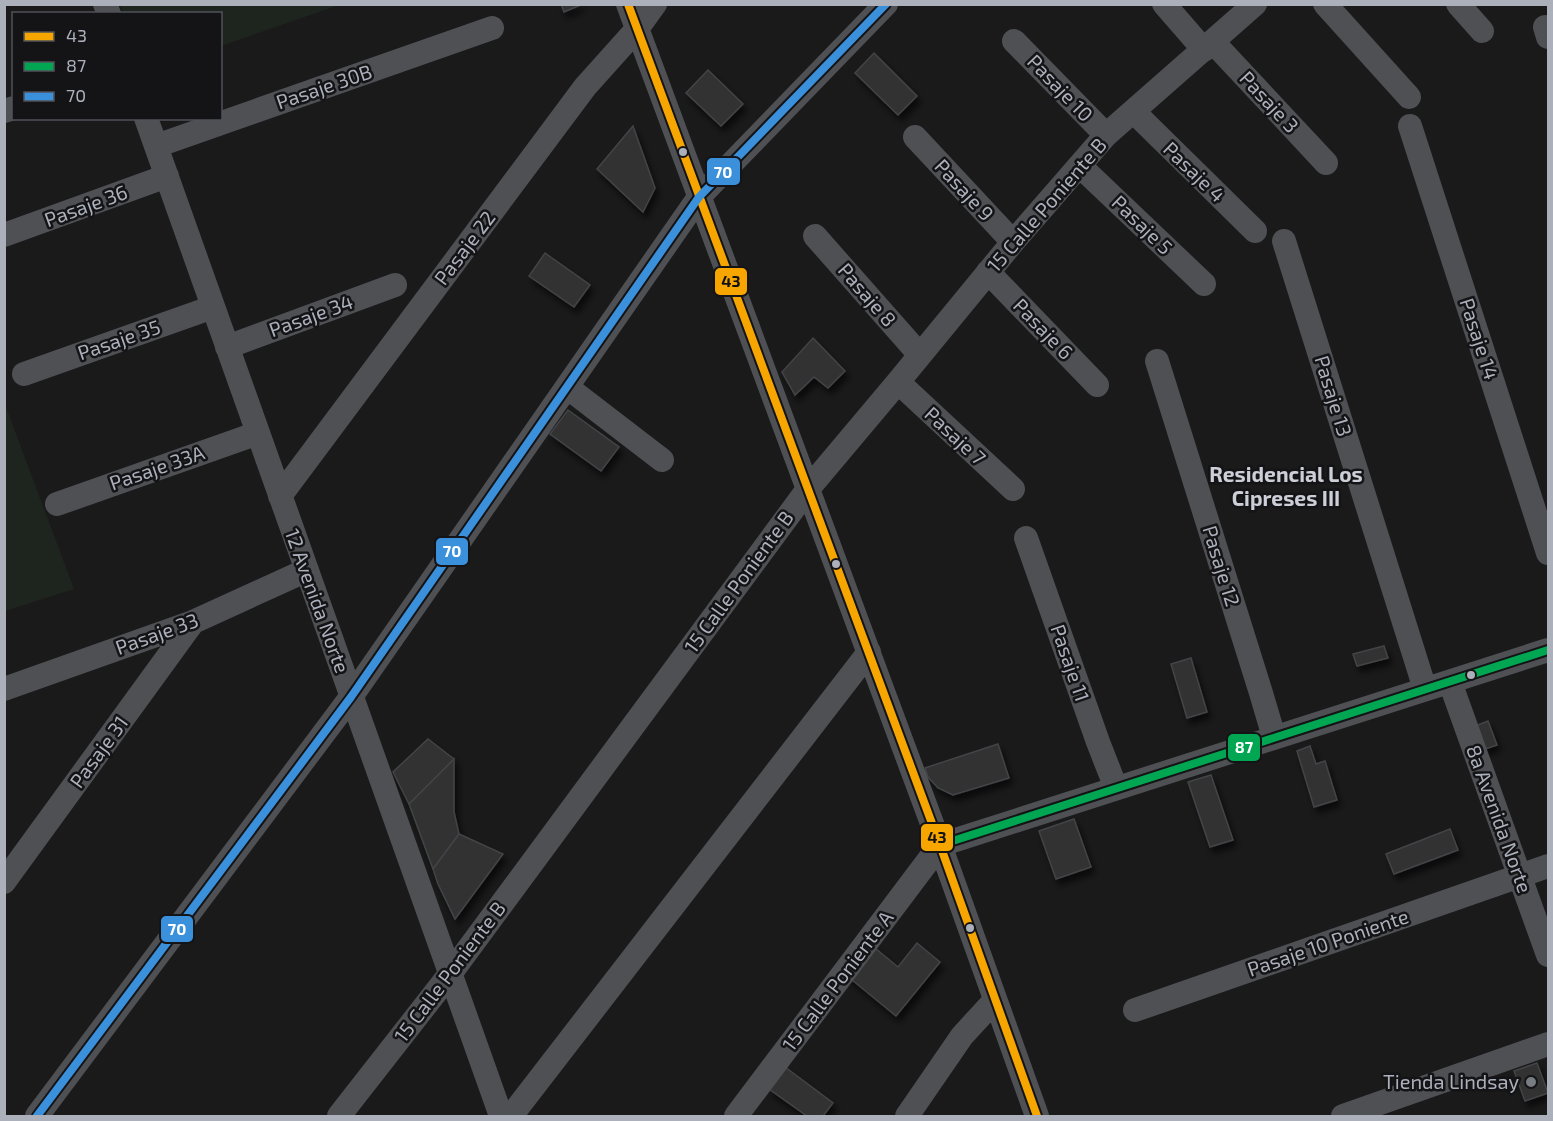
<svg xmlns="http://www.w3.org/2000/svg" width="1553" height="1121" font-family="'Exo 2',sans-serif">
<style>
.green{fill:#1e251f}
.building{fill:#323233;stroke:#434447;stroke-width:1.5;filter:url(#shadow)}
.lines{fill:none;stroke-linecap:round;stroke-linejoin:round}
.street{stroke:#4e5054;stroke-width:24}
.bus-1-casing{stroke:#141417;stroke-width:12}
.bus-2-casing{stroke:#141417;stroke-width:12}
.bus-3-casing{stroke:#141417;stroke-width:12}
.bus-1{stroke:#f7a600;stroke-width:8}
.bus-2{stroke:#00a651;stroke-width:8}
.bus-3{stroke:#3a90db;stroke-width:8}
.bus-dot{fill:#abb0bb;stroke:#141417;stroke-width:2}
.poi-dot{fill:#787c83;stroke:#141417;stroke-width:2}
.labels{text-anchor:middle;stroke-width:5;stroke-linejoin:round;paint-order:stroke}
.street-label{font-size:20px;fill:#abb0bb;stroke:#141417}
.poi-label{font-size:20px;fill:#abb0bb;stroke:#141417;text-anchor:end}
.neighbourhood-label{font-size:21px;font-weight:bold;fill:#cccfd7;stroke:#141417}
.line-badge{stroke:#141417;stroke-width:2}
.badge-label{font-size:16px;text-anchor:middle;font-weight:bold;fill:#fff}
.pale-badge-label{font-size:16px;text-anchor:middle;font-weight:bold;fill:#111}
</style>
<defs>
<filter id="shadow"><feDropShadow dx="3.5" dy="6" stdDeviation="3" flood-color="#0009"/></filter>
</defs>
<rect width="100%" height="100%" fill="#1a1a1b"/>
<path class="green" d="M 120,5 L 120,4 L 339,5 L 221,46 L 220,14 L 123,13 Z
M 4,402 L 74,589 L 5,611 L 4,611 Z"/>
<path class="building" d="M 561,4 L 583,4 L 564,12 Z
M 874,53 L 917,96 L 898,115 L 855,73 Z
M 708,70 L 743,104 L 721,126 L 686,93 Z
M 633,126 L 655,188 L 643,212 L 597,169 Z
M 545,253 L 590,285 L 574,307 L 529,276 Z
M 813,338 L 845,371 L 828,388 L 814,377 L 795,395 L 782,372 Z
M 568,410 L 619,447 L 601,471 L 550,434 Z
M 1384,646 L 1388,658 L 1357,666 L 1353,654 Z
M 1191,658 L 1207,712 L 1187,718 L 1171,664 Z
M 1488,721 L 1497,745 L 1482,750 L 1473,727 Z
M 428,739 L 454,759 L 409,804 L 393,772 Z
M 998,744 L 1009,778 L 953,795 L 938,788 L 928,777 L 925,768 Z
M 1310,746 L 1316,764 L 1325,761 L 1337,800 L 1314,807 L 1297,751 Z
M 454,759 L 454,812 L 459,834 L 433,869 L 409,804 Z
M 1211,775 L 1233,840 L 1210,847 L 1188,782 Z
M 1074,819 L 1091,867 L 1056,879 L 1039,831 Z
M 1450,829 L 1458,850 L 1394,874 L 1386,854 Z
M 459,834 L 503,854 L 455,919 L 438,884 L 433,869 Z
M 917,943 L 940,962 L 896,1016 L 846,975 L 870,944 L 898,967 Z
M 1537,1063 L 1548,1093 L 1525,1101 L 1514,1071 Z
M 785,1067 L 833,1103 L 823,1116 L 807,1116 L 769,1089 Z"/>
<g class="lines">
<path class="street" d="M 105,4 L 109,14
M 628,4 L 940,845 L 1037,1116
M 1164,4 L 1204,50
M 1325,4 L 1409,97
M 1458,4 L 1482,31
M 1545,27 L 1548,37
M 1014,41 L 1106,135
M 1213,42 L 1326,163
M 4,111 L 14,108
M 1134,112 L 1255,231
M 146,118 L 501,1116
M 1410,126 L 1548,553
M 915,137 L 1013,242
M 156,146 L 492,28
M 1080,166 L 1204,284
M 4,235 L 167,176
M 815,236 L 920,355
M 1284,241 L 1425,689
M 988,272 L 1097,385
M 227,347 L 395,285
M 1157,361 L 1261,693 L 1274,737
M 24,374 L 213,307
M 898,382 L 1013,489
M 567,387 L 662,460
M 280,496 L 585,87 L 637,29 L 655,4
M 57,504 L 258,433
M 1026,538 L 1098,742 L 1116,788
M 1450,682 L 1548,955
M 4,689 L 193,622 L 307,570
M 940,845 L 1548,650
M 4,882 L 193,622
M 1135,1010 L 1548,866
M 37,1116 L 351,697 L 699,197 L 886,4
M 339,1116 L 450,974 L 808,489 L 898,382 L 1013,242 L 1106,135 L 1255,4
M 511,1116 L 869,652
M 736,1116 L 940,845
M 907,1116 L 962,1036 L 995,1000
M 1343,1116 L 1548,1044"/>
<defs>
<path id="bus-1" d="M 628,4 L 940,845 L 1037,1116"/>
<path id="bus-2" d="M 940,845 L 1548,650"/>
<path id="bus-3" d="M 37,1116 L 351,697 L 699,197 L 886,4"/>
</defs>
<use href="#bus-1" class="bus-1-casing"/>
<use href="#bus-2" class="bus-2-casing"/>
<use href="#bus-3" class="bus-3-casing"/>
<use href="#bus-1" class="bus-1"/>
<use href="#bus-2" class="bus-2"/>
<use href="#bus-3" class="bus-3"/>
</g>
<g class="bus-dot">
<circle cx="683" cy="152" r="5"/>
<circle cx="836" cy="564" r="5"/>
<circle cx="1471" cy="675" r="5"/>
<circle cx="970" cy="928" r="5"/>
</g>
<circle class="poi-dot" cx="1531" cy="1082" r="6"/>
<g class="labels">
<g class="street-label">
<text transform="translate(324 87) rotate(-19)" y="7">Pasaje 30B</text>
<text transform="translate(1060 88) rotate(46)" y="7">Pasaje 10</text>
<text transform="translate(1269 102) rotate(47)" y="7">Pasaje 3</text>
<text transform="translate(1194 172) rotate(44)" y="7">Pasaje 4</text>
<text transform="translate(964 190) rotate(47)" y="7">Pasaje 9</text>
<text transform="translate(1047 205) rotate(-49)" y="7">15 Calle Poniente B</text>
<text transform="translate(86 206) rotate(-20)" y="7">Pasaje 36</text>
<text transform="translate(1142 225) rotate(44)" y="7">Pasaje 5</text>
<text transform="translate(465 248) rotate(-53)" y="7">Pasaje 22</text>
<text transform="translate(867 295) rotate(49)" y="7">Pasaje 8</text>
<text transform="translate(311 316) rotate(-20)" y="7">Pasaje 34</text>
<text transform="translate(1043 329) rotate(46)" y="7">Pasaje 6</text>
<text transform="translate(1479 339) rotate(72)" y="7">Pasaje 14</text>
<text transform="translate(119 340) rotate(-19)" y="7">Pasaje 35</text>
<text transform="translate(1333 396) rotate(73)" y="7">Pasaje 13</text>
<text transform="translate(955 436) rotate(43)" y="7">Pasaje 7</text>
<text transform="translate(157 468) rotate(-19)" y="7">Pasaje 33A</text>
<text transform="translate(1221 566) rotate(73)" y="7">Pasaje 12</text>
<text transform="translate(739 582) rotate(-54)" y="7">15 Calle Poniente B</text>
<text transform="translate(317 601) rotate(70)" y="7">12 Avenida Norte</text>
<text transform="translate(157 634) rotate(-20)" y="7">Pasaje 33</text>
<text transform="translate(1070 663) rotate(71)" y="7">Pasaje 11</text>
<text transform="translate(99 752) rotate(-54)" y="7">Pasaje 31</text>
<text transform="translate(1499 819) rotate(70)" y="7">8a Avenida Norte</text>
<text transform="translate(1328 943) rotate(-19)" y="7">Pasaje 10 Poniente</text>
<text transform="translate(450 972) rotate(-53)" y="7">15 Calle Poniente B</text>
<text transform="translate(838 981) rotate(-53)" y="7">15 Calle Poniente A</text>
</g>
<g class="poi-label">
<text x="1519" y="1089">Tienda Lindsay</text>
</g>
<g class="neighbourhood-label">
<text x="1286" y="482">Residencial Los<tspan x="1286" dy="24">Cipreses III</tspan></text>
</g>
</g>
<g class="line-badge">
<rect x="706" y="157" width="35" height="29" rx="6" fill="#3a90db"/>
<rect x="714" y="267" width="34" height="29" rx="6" fill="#f7a600"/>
<rect x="435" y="537" width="34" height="29" rx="6" fill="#3a90db"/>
<rect x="1227" y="733" width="34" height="29" rx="6" fill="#00a651"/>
<rect x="920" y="823" width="34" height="29" rx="6" fill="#f7a600"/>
<rect x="160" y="915" width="34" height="28" rx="6" fill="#3a90db"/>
</g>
<g class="badge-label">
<text x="723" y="178">70</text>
<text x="452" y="557">70</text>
<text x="1244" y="753">87</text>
<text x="177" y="935">70</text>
</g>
<g class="pale-badge-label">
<text x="731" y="287">43</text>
<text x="937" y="843">43</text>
</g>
<rect width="1553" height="1121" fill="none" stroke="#abb0bb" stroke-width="12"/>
<rect x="12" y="12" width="210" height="108" fill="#141417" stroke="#505259" stroke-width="1.5"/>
<rect x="24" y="32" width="30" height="9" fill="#f7a600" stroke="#505259" stroke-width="1.5"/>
<text x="66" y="42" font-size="18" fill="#abb0bb">43</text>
<rect x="24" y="62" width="30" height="9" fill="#00a651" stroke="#505259" stroke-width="1.5"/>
<text x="66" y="72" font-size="18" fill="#abb0bb">87</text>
<rect x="24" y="92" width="30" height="9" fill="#3a90db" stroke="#505259" stroke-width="1.5"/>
<text x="66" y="102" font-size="18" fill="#abb0bb">70</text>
</svg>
